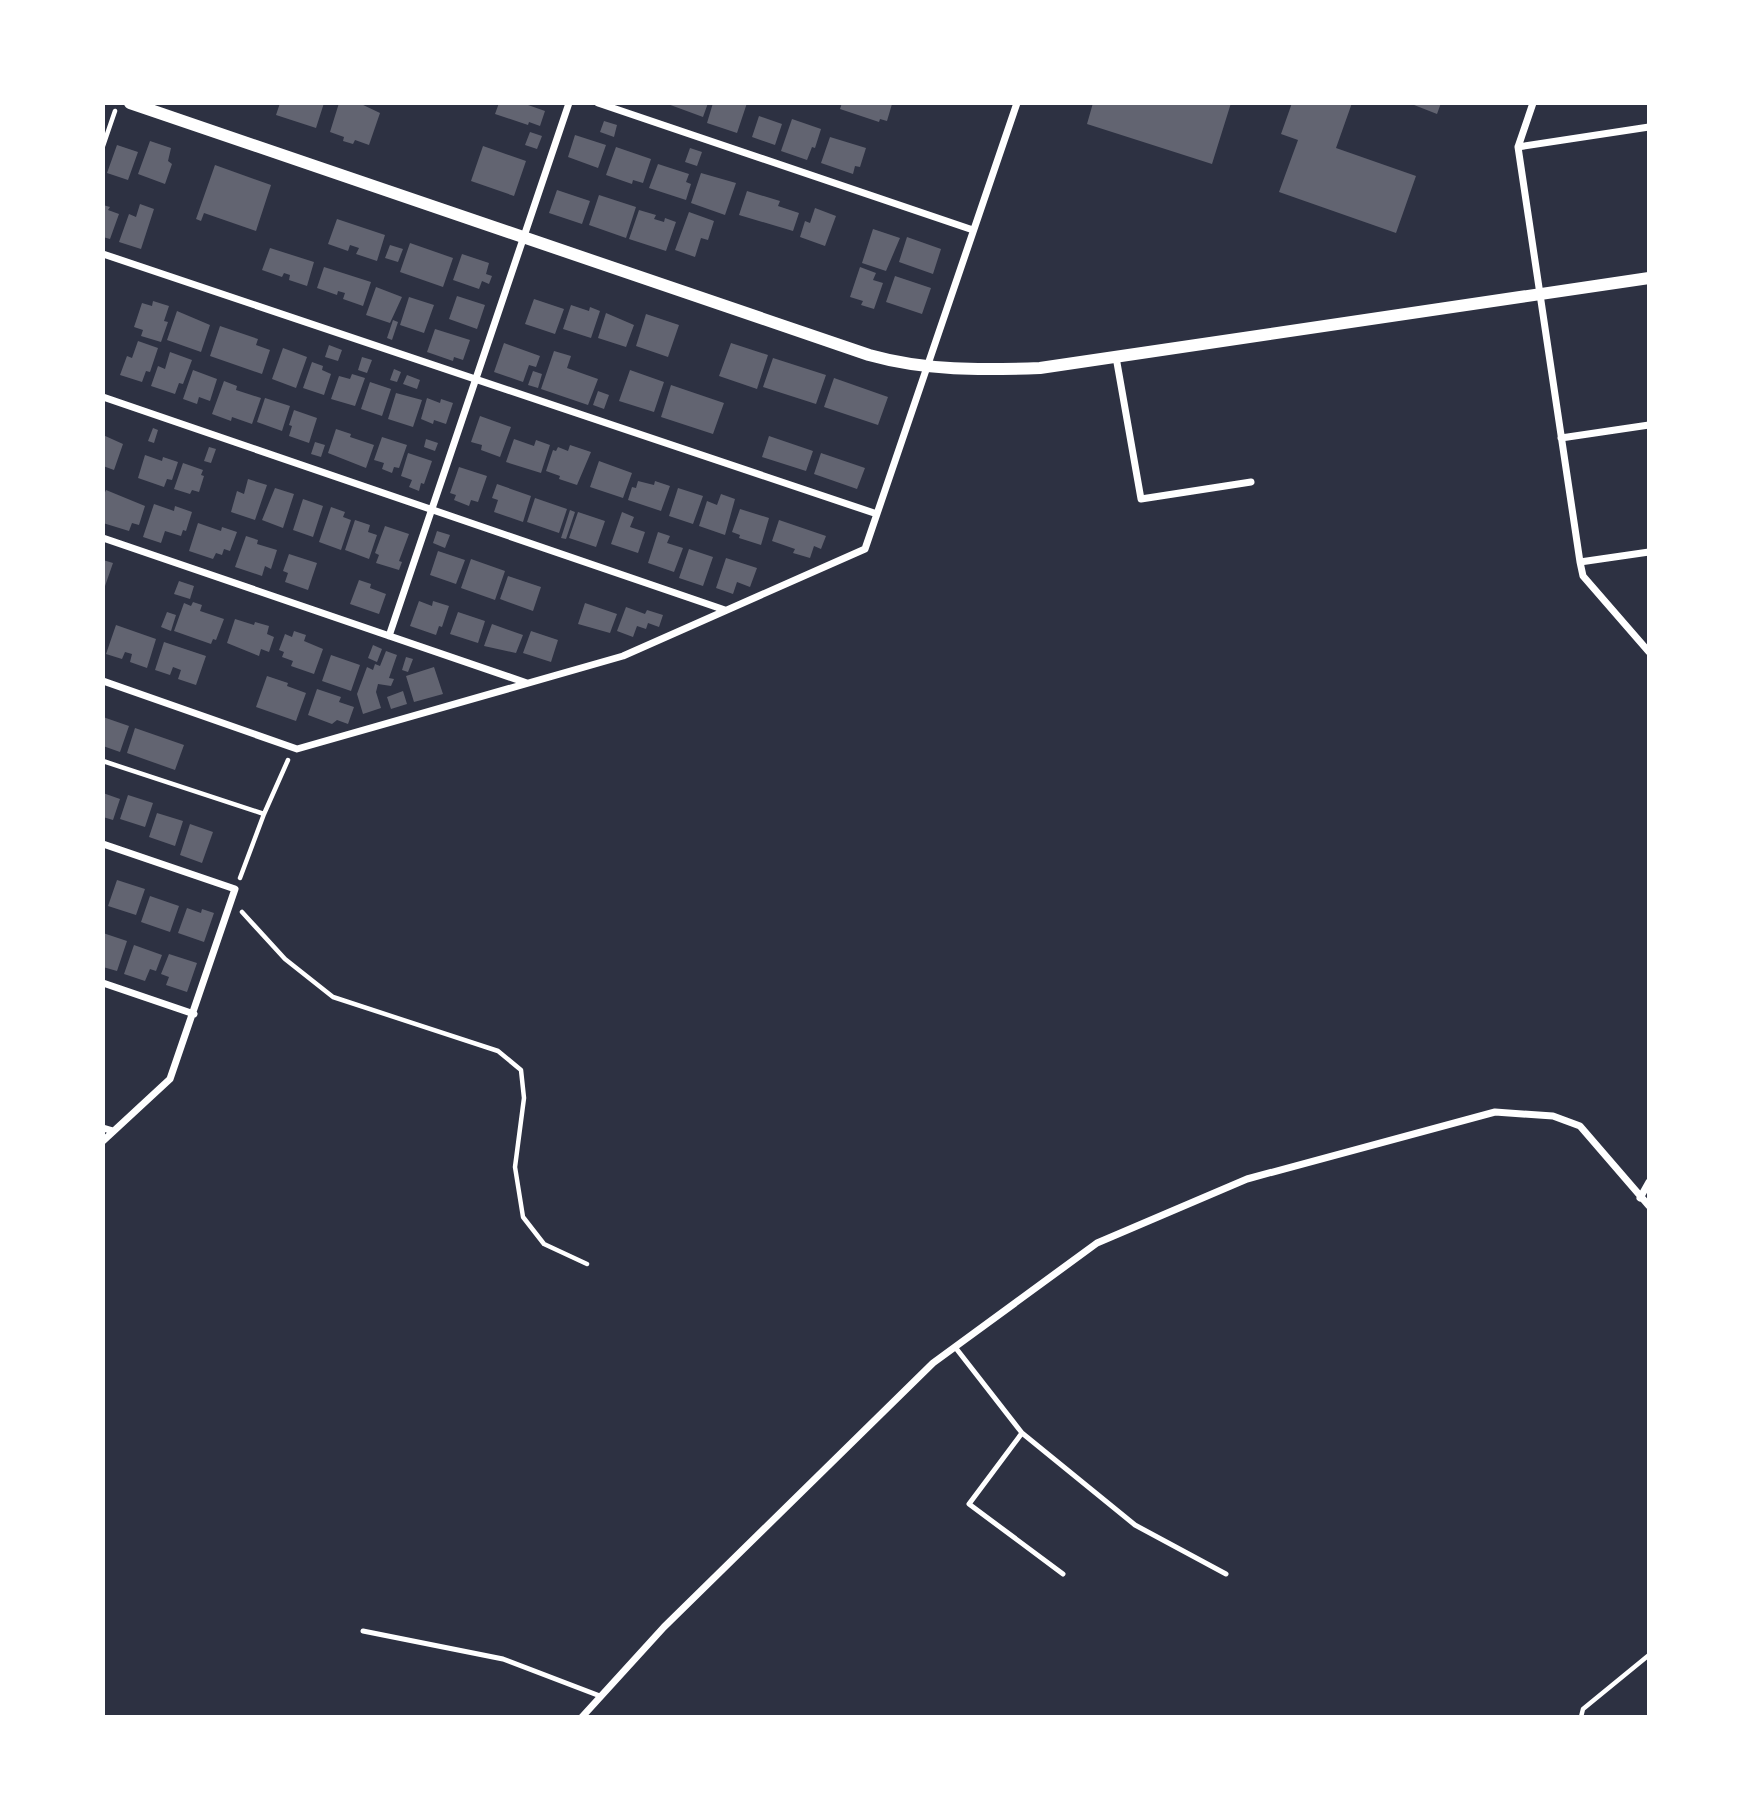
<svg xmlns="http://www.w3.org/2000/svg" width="1752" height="1820" font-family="Inter,sans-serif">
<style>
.building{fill:#626471}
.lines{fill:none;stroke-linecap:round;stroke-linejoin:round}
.path{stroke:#fff;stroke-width:4.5}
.service{stroke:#fff;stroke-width:5}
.minor{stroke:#fff;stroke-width:7}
.tertiary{stroke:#fff;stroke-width:12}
</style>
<rect width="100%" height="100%" fill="#2d3142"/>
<path class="building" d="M 280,103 L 324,103 L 316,128 L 276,115 Z
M 339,103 L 359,103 L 380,113 L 369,145 L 355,140 L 353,144 L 343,141 L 344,137 L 330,132 Z
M 499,103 L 529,103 L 528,105 L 545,111 L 540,126 L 529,122 L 528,125 L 495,114 Z
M 665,103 L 708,103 L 703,117 Z
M 713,103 L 747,103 L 737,133 L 707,123 Z
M 842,103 L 889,103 L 892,104 L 887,121 L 880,119 L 879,122 L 840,109 Z
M 1093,103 L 1231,103 L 1212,164 L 1087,124 Z
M 1292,103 L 1352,103 L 1336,148 L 1416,176 L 1396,233 L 1279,192 L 1298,140 L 1281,134 Z
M 1409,103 L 1441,103 L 1437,114 Z
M 759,116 L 782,124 L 775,145 L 752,137 Z
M 792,119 L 821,129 L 815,148 L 812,147 L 807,160 L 781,151 Z
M 604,121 L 617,125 L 614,137 L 600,132 Z
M 530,132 L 542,136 L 537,149 L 525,145 Z
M 575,135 L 606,145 L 598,168 L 568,157 Z
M 830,137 L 866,148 L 860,167 L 855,166 L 853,174 L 821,163 Z
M 150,141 L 171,148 L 168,161 L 172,164 L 165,184 L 138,174 Z
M 117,145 L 138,152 L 128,180 L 107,173 Z
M 483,146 L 526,161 L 514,196 L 471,181 Z
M 616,147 L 651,159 L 643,183 L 633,180 L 632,184 L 606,175 Z
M 690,148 L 702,152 L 697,166 L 685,162 Z
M 658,164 L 689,174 L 686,182 L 691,184 L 686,200 L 649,188 Z
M 215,165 L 271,185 L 256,231 L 204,213 L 201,221 L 196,219 Z
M 701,173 L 736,183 L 725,215 L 691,203 Z
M 557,190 L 590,201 L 582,224 L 549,213 Z
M 747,191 L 780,201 L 778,206 L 799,213 L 793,231 L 739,215 Z
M 599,195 L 636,207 L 626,238 L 589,225 Z
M 140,204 L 154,209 L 141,249 L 119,242 L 129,214 L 136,217 Z
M 103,205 L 110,207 L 108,210 L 119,214 L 110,239 L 103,237 Z
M 815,208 L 836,216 L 825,246 L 800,237 L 805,221 L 810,223 Z
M 639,210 L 656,215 L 654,219 L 664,222 L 665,218 L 676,222 L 666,251 L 629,239 Z
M 689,212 L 714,221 L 708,240 L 701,238 L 695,257 L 675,250 Z
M 337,219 L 385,235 L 377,261 L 356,254 L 359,248 L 350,245 L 348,251 L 328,244 Z
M 873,229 L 900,238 L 886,271 L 862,263 Z
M 907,237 L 941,249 L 933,274 L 899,262 Z
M 410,243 L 453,258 L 443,287 L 400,272 Z
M 390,245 L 403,249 L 398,262 L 385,258 Z
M 270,248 L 314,262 L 307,286 L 289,280 L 290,275 L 284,273 L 282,277 L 262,270 Z
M 462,254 L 489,263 L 486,274 L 492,276 L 489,284 L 482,281 L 479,289 L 453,280 Z
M 324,267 L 371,282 L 363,306 L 343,299 L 345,293 L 338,291 L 337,295 L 317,288 Z
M 860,267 L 876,273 L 873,280 L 883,283 L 874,309 L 861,305 L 863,301 L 850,297 Z
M 895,276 L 931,288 L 922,314 L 886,302 Z
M 376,287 L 402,297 L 390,323 L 366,315 Z
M 457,296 L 485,305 L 477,329 L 449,319 Z
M 409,297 L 434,305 L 424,333 L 400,325 Z
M 534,299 L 564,309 L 555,334 L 525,324 Z
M 153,301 L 169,306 L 164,321 L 168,322 L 161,342 L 141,336 L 143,330 L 134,327 L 142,303 L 152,306 Z
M 571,305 L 589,311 L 590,307 L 600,311 L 591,338 L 563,329 Z
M 177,311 L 210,325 L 201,352 L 167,340 Z
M 606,313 L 634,325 L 626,347 L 598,338 Z
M 646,314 L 679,325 L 668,357 L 636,346 Z
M 393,320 L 398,322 L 392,340 L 387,338 Z
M 220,326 L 258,339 L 256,345 L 270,350 L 262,374 L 210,356 Z
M 435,329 L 470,340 L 463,360 L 454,357 L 453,361 L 427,352 Z
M 138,341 L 158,348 L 150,372 L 146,371 L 142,382 L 120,375 L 127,356 L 132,358 Z
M 504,343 L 540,356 L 536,367 L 529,365 L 523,382 L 494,372 Z
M 731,343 L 768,355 L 757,389 L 719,376 Z
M 329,345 L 342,350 L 338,361 L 325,357 Z
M 283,348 L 307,357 L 296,388 L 272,379 Z
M 554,351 L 571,356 L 567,368 L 598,379 L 588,405 L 541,389 Z
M 170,352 L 192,360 L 183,384 L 179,383 L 175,394 L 151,386 L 158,366 L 165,369 Z
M 362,357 L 372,360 L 367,373 L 358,370 Z
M 773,358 L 826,375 L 816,404 L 763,387 Z
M 312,362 L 323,366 L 322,370 L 331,374 L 324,395 L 303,388 Z
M 394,369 L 401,372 L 397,382 L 390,380 Z
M 193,370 L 217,379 L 210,401 L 199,397 L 197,404 L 183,399 Z
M 630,370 L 664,382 L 654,412 L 619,401 Z
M 533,371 L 542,374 L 538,388 L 528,385 Z
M 352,374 L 365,378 L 355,406 L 331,399 L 339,376 L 350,379 Z
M 407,375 L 420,380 L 417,389 L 403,384 Z
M 834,378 L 888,397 L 878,425 L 824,407 Z
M 224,381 L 237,386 L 236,390 L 261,398 L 252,424 L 232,417 L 231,421 L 212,414 Z
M 370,382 L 391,389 L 382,416 L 361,409 Z
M 671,385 L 724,403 L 713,434 L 661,417 Z
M 598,391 L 609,395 L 604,409 L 593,405 Z
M 396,393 L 422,400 L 413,427 L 388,419 Z
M 265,398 L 290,406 L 282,431 L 257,422 Z
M 427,398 L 440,403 L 441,399 L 453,403 L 446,424 L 434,420 L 433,424 L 421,419 Z
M 294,410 L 317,418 L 309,443 L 289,436 L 292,426 L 289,425 Z
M 480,416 L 511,427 L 500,457 L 481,450 L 482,445 L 471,442 Z
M 153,428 L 158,430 L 154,443 L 148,441 Z
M 336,429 L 351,434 L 350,437 L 374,445 L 366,468 L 328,453 Z
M 103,435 L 123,444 L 114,470 L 103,466 Z
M 769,436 L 813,451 L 806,471 L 762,457 Z
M 382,437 L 407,445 L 399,468 L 394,467 L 392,473 L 382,469 L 384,463 L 374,460 Z
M 426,439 L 438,443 L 435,451 L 424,447 Z
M 514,439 L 534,446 L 536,440 L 550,445 L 541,473 L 506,462 Z
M 315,442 L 325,445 L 321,457 L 311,454 Z
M 570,445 L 591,452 L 577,485 L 559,479 L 560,476 L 546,471 L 553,450 L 556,451 L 558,447 L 568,451 Z
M 209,447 L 216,449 L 211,463 L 204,461 Z
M 408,453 L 432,461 L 424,484 L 421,483 L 419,491 L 409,487 L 412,480 L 401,476 Z
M 821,453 L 865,468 L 857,489 L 814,474 Z
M 145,455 L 162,461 L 163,457 L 178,462 L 172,480 L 167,479 L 164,487 L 138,478 Z
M 599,461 L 632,473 L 623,498 L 590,487 Z
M 183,463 L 203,470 L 201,475 L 204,476 L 199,492 L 192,490 L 190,494 L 174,489 Z
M 459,467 L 487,476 L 478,502 L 471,500 L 469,506 L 454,500 L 456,495 L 450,493 Z
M 248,479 L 267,485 L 255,520 L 231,512 L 237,491 L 244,494 Z
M 638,481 L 654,485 L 655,481 L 670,486 L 661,511 L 628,500 L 632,487 L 636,488 Z
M 497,484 L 531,496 L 523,522 L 494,512 L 498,500 L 492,498 Z
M 275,488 L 294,494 L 283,528 L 262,520 Z
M 678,488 L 703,496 L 693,524 L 669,516 Z
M 106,490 L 145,506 L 139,525 L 132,523 L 129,531 L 103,523 L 103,497 Z
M 721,494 L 735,499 L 725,535 L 699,526 L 707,501 L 717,505 Z
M 535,498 L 567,509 L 559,533 L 527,522 Z
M 303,499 L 323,506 L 313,537 L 293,530 Z
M 154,504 L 174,511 L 175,506 L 192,512 L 186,531 L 183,530 L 181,536 L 165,531 L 161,543 L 143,537 Z
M 331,507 L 345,512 L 343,517 L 351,520 L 341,550 L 319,542 Z
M 740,509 L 769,518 L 761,545 L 739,538 L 740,535 L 732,532 Z
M 570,510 L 575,512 L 566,539 L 561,538 Z
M 578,512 L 605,521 L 596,547 L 569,538 Z
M 622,512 L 634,517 L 630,527 L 645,532 L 638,553 L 611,544 Z
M 355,520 L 370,525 L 368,532 L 377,535 L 369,559 L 345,550 Z
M 779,520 L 826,536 L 821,549 L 814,546 L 810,558 L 793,553 L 795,549 L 772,541 Z
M 198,523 L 221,531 L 222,527 L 237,532 L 230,551 L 224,549 L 222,555 L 216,553 L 213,559 L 189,551 Z
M 385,526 L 409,534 L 399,561 L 402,562 L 399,570 L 376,563 L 379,555 L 375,553 Z
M 437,531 L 450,535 L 445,548 L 433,543 Z
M 658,532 L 670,536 L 667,543 L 683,548 L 674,572 L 648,563 Z
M 246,536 L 258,540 L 257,544 L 277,550 L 271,569 L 265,566 L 262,576 L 235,567 Z
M 689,549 L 713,557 L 703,586 L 679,578 Z
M 438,551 L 465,560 L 456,584 L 430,575 Z
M 289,554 L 317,563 L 308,590 L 285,582 L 288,573 L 283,571 Z
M 726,558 L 757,568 L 750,587 L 737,582 L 733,594 L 716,588 Z
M 471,559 L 505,571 L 495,600 L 461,588 Z
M 103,560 L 113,563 L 104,589 L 103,589 Z
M 508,576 L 541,587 L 533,611 L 500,599 Z
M 359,580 L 371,584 L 370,588 L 386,594 L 379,614 L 350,604 Z
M 179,581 L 194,586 L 190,599 L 174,594 Z
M 419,601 L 432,606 L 433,601 L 449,606 L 442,627 L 439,626 L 436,635 L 410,626 Z
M 193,602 L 202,605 L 200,611 L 224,619 L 216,640 L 213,639 L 211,644 L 174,631 L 184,603 L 191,606 Z
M 585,603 L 617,614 L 610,633 L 578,624 Z
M 626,607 L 645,614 L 647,610 L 663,615 L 659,627 L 648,623 L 646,629 L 637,626 L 633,637 L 617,631 Z
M 167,612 L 176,615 L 171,631 L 161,627 Z
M 458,612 L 485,621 L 478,643 L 450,634 Z
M 235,619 L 254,625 L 255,622 L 269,626 L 267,634 L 274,637 L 269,652 L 261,649 L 259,656 L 227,643 Z
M 492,624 L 523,635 L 516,653 L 484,646 Z
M 116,625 L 156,639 L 147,668 L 130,662 L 132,654 L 125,652 L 122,659 L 106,654 Z
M 294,631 L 306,635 L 304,641 L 323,649 L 314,674 L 291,666 L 293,661 L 282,657 L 284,652 L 279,650 L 285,634 L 292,637 Z
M 531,631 L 558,640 L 551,662 L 523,653 Z
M 164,642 L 206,656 L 196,685 L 178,679 L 181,670 L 173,667 L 170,675 L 155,670 Z
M 373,645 L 382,649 L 377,662 L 368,658 Z
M 386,651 L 397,655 L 389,678 L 394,679 L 391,686 L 378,684 L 376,692 L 381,708 L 363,714 L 357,694 L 367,667 L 373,670 L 375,664 L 380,666 Z
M 331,655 L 360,665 L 351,691 L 322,681 Z
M 406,657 L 413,659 L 408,672 L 402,670 Z
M 434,667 L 443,694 L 414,702 L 406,676 Z
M 267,676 L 288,683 L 287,686 L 306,693 L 296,721 L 256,707 Z
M 317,689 L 341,697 L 339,702 L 354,707 L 348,724 L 337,720 L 332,724 L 308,715 Z
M 403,691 L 407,704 L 391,709 L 387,697 Z
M 103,717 L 129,726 L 120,752 L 103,746 Z
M 135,728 L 184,745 L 175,770 L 127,753 Z
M 103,793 L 120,799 L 113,820 L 103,817 Z
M 128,795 L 153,803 L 145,827 L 120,819 Z
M 157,813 L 183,821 L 175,846 L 149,837 Z
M 190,824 L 213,832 L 202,863 L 180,855 Z
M 117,880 L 145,889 L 136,915 L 108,906 Z
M 150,896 L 179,906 L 170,932 L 141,922 Z
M 187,908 L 201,913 L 202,909 L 214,913 L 204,942 L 178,933 Z
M 103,933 L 127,941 L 117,971 L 103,967 Z
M 134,945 L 162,955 L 156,971 L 150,969 L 145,981 L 124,974 Z
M 169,954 L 197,963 L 187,992 L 166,985 L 169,977 L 161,974 Z"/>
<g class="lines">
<path class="path" d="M 103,146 L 115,111
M 103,761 L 264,814 L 240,878
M 264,814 L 288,760
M 242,912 L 285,959 L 333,997 L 498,1051 L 521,1070 L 524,1098 L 515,1167 L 523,1217 L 544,1244 L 587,1264
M 1581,1717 L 1583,1709 L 1649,1655"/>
<path class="service" d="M 955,1347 L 1022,1433 L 1135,1525 L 1226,1574
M 1022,1433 L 969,1504 L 1063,1574
M 363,1631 L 503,1659 L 600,1696"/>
<path class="minor" d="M 598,103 L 973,230
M 1533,103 L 1518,147 L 1580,562 L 1583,576 L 1649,652
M 1518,147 L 1649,127
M 103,254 L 877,514
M 1116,357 L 1141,499 L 1251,482
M 103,397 L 725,610
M 1561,438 L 1649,425
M 103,538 L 527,683
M 1580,562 L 1649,552
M 389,636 L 569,103
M 103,681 L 297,749 L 623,656 L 865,549 L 1017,103
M 103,844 L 235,889 L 170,1079 L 103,1141
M 103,983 L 194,1014
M 103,1128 L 113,1131
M 1640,1198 L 1649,1182
M 582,1717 L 664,1627 L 933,1363 L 1097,1243 L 1247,1179 L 1495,1112 L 1553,1116 L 1580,1126 L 1649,1206"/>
<path class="tertiary" d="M 130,103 L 869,355 C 926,371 981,370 1040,368 L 1649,278"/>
</g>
<rect width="1752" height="1820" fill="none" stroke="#ffffff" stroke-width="210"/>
</svg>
